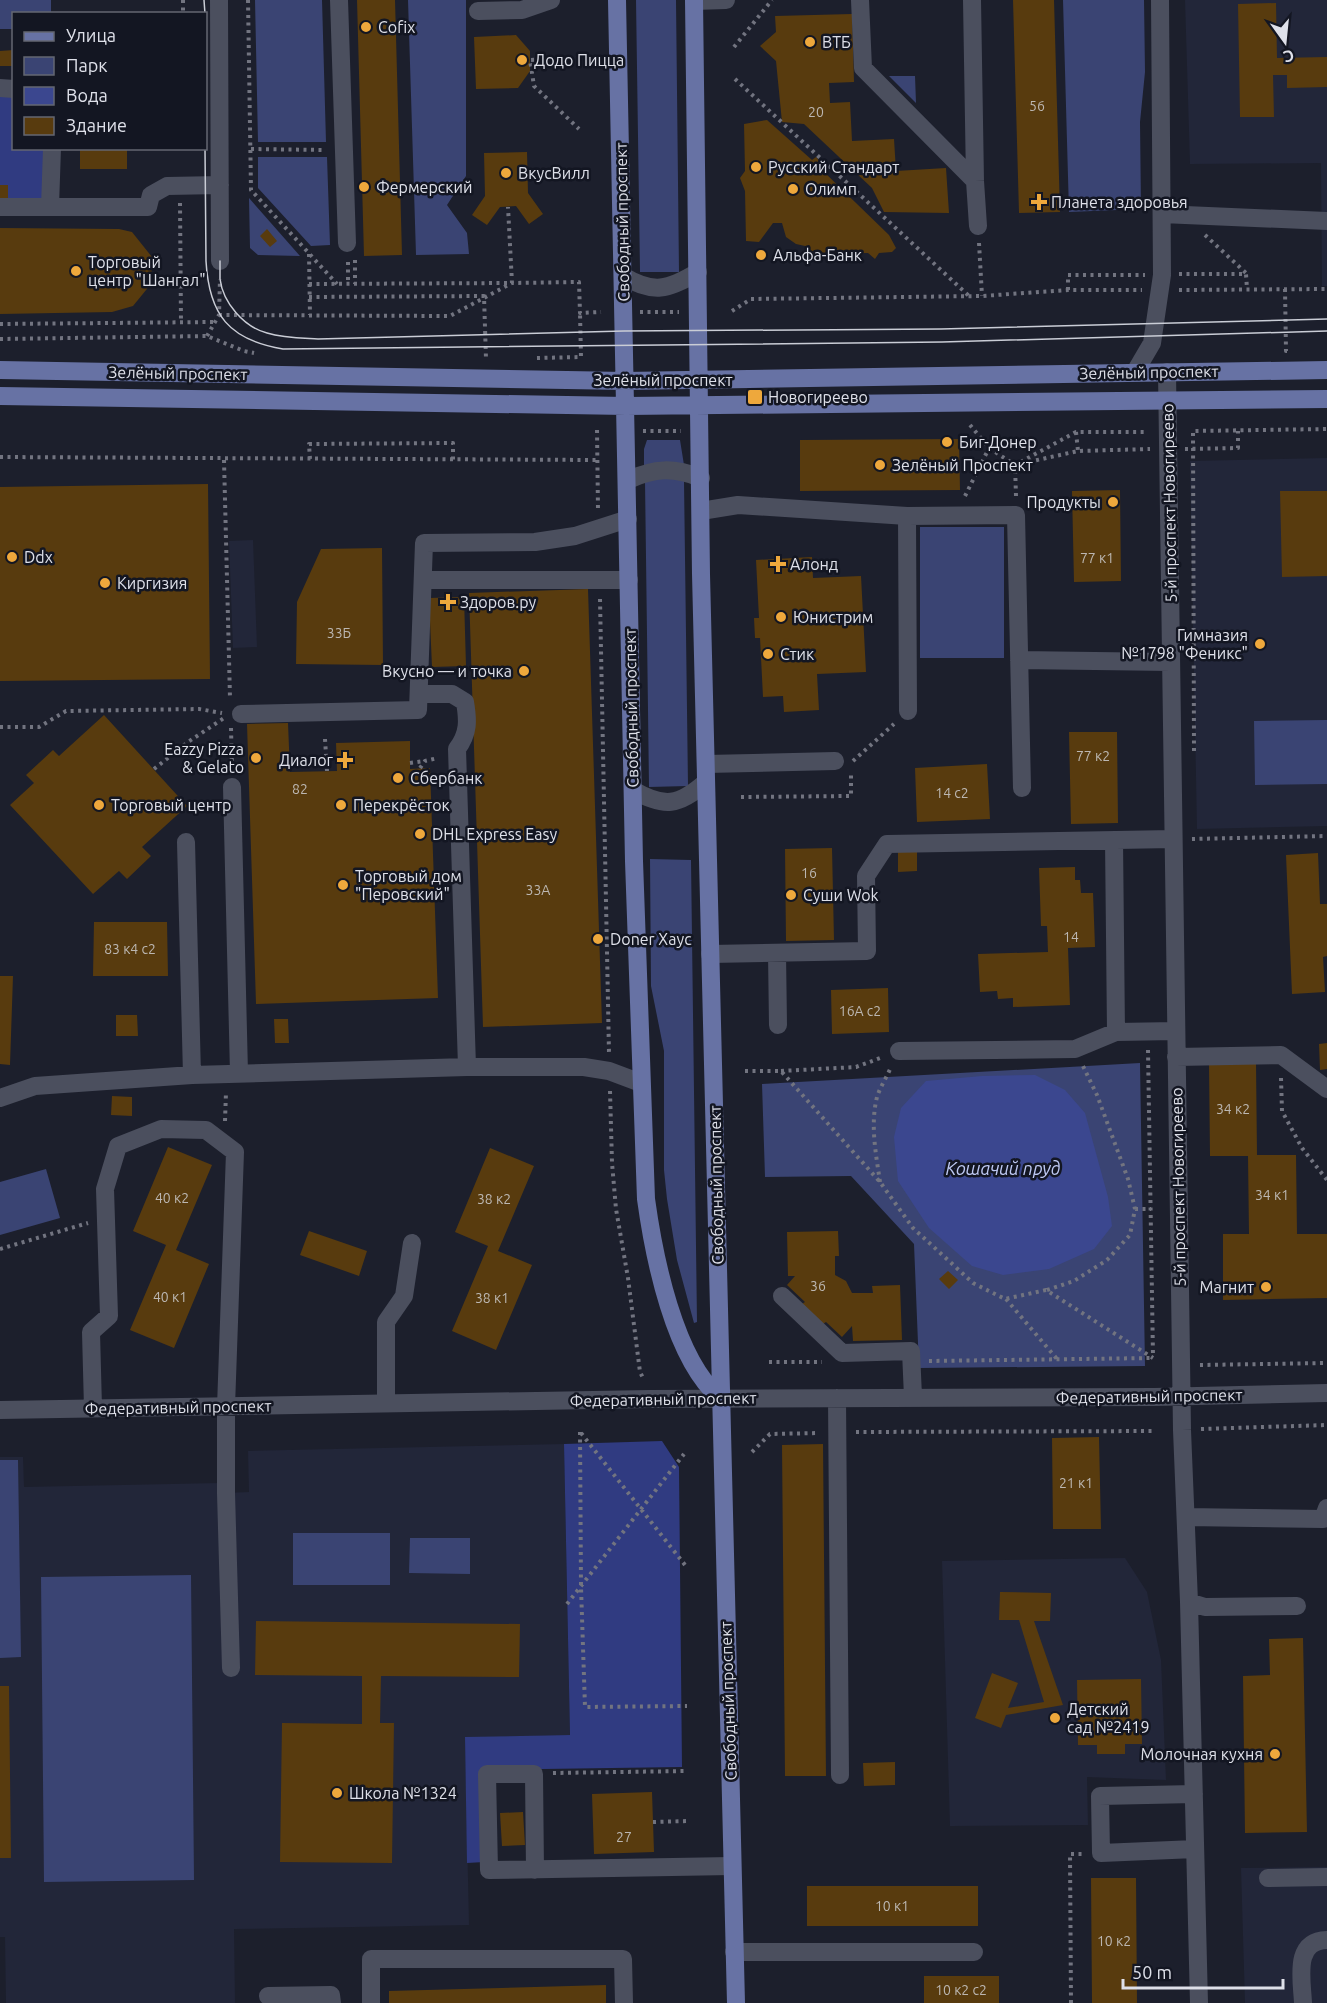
<svg xmlns="http://www.w3.org/2000/svg" width="1327" height="2003" font-family="Ubuntu,sans-serif">
<style>
.built{fill:#222639}
.green{fill:#3a4473}
.forest{fill:#303b81}
.water{fill:#3b478f}
.building{fill:#583b0e}
.lines{fill:none;stroke-linecap:round;stroke-linejoin:round}
.path{stroke:#727480;stroke-width:4;stroke-dasharray:3 4.5;stroke-linecap:butt}
.minor{stroke:#4b4f5e;stroke-width:18}
.major{stroke:#6772a4;stroke-width:18}
.tram{stroke:#cacdd6;stroke-width:1.5}
.poi-dot{fill:#eea83c;stroke:#131622;stroke-width:2}
.labels{text-anchor:middle;stroke-width:5;stroke-linejoin:round;paint-order:stroke}
.number-label{font-size:14px;fill:#bcb7b2}
.poi-label{font-size:16px;fill:#dee0e9;stroke:#131622;text-anchor:start}
.street-label{font-size:16px;fill:#dee0e9;stroke:#131622}
.water-label{font-size:18px;font-style:italic;fill:#bec9f3;stroke:#131622}
</style>
<rect width="100%" height="100%" fill="#1c1f2c"/>
<path class="built" d="M 1185,0 L 1327,0 L 1327,286 L 1322,286 L 1321,163 L 1190,164 Z
M 1327,458 L 1327,826 L 1197,829 L 1190,461 Z
M 253,540 L 257,647 L 233,648 L 229,541 Z
M 564,1444 L 570,1735 L 465,1738 L 469,1925 L 234,1929 L 235,2003 L 6,2003 L 5,1937 L 0,1937 L 0,1457 L 23,1457 L 24,1487 L 220,1483 L 226,1493 L 249,1492 L 248,1451 Z
M 1125,1558 L 1147,1592 L 1161,1660 L 1166,1780 L 1087,1777 L 1088,1825 L 950,1826 L 942,1561 Z
M 1327,1867 L 1327,2003 L 1245,2003 L 1241,1868 Z"/>
<path class="green" d="M 0,0 L 51,0 L 51,13 L 14,14 L 13,29 L 0,29 Z
M 255,0 L 322,0 L 326,142 L 258,142 Z
M 408,0 L 466,0 L 466,176 L 447,205 L 467,233 L 469,254 L 416,255 Z
M 636,0 L 676,0 L 679,272 L 640,272 Z
M 1063,0 L 1144,0 L 1145,72 L 1140,122 L 1141,209 L 1069,212 Z
M 889,76 L 915,76 L 916,103 Z
M 258,157 L 327,157 L 330,245 L 311,246 L 258,188 Z
M 249,198 L 300,256 L 258,255 L 250,248 Z
M 647,440 L 680,440 L 684,465 L 644,466 L 644,449 Z
M 665,477 L 684,481 L 688,786 L 649,787 L 645,481 Z
M 920,527 L 1004,527 L 1004,658 L 920,658 Z
M 1327,720 L 1327,784 L 1255,785 L 1254,721 Z
M 650,859 L 691,860 L 697,1322 L 694,1323 L 677,1260 L 667,1199 L 664,1170 L 664,1051 L 651,986 Z
M 1140,1063 L 1145,1366 L 919,1368 L 914,1244 L 851,1176 L 765,1177 L 762,1084 Z
M 46,1169 L 60,1218 L 0,1235 L 0,1182 Z
M 0,1460 L 18,1460 L 21,1657 L 0,1658 Z
M 293,1533 L 390,1533 L 390,1585 L 293,1585 Z
M 410,1538 L 470,1538 L 470,1574 L 409,1573 Z
M 191,1575 L 194,1880 L 44,1882 L 41,1577 Z"/>
<path class="forest" d="M 0,94 L 13,95 L 14,148 L 47,149 L 45,202 L 0,202 Z
M 662,1441 L 679,1467 L 682,1767 L 481,1770 L 484,1862 L 467,1863 L 465,1737 L 570,1735 L 564,1444 Z"/>
<path class="water" d="M 1035,1075 L 1065,1090 L 1085,1113 L 1108,1197 L 1112,1226 L 1094,1249 L 1049,1269 L 1003,1275 L 972,1266 L 929,1228 L 898,1181 L 894,1137 L 901,1108 L 926,1081 L 982,1076 Z"/>
<path class="building" d="M 357,0 L 395,0 L 402,255 L 364,256 Z
M 1013,0 L 1054,0 L 1060,212 L 1019,213 Z
M 1276,3 L 1277,58 L 1327,57 L 1327,87 L 1287,88 L 1287,75 L 1273,75 L 1274,117 L 1240,117 L 1238,4 Z
M 852,14 L 854,82 L 829,83 L 830,103 L 850,102 L 852,141 L 894,139 L 896,171 L 946,168 L 949,213 L 884,212 L 872,188 L 804,124 L 782,122 L 776,61 L 760,46 L 776,32 L 775,16 Z
M 516,35 L 530,51 L 530,71 L 518,88 L 476,89 L 474,37 Z
M 14,50 L 14,66 L 0,66 L 0,51 Z
M 767,120 L 812,160 L 816,157 L 826,168 L 822,170 L 889,235 L 896,248 L 892,252 L 879,253 L 875,259 L 868,253 L 805,254 L 805,246 L 796,244 L 786,237 L 782,223 L 773,223 L 759,242 L 746,241 L 745,191 L 740,178 L 745,171 L 744,124 Z
M 80,148 L 127,148 L 127,169 L 80,169 Z
M 527,152 L 528,193 L 543,214 L 529,224 L 516,206 L 500,207 L 487,225 L 472,215 L 485,196 L 484,153 Z
M 0,185 L 8,185 L 8,202 L 0,202 Z
M 0,228 L 119,229 L 132,232 L 152,257 L 151,284 L 133,306 L 112,312 L 0,314 Z
M 267,229 L 277,241 L 270,247 L 260,236 Z
M 959,439 L 960,490 L 800,491 L 800,440 Z
M 208,484 L 210,679 L 0,681 L 0,487 Z
M 1120,490 L 1121,581 L 1074,582 L 1072,491 Z
M 1280,491 L 1327,491 L 1327,576 L 1282,577 Z
M 382,548 L 383,665 L 296,664 L 297,602 L 321,549 Z
M 812,557 L 813,578 L 861,576 L 866,672 L 817,674 L 819,710 L 784,712 L 783,696 L 763,697 L 760,638 L 755,638 L 754,618 L 759,618 L 756,560 Z
M 588,589 L 602,1023 L 483,1027 L 469,593 Z
M 464,597 L 466,666 L 432,667 L 429,598 Z
M 104,715 L 187,806 L 142,847 L 151,856 L 127,879 L 119,871 L 93,894 L 10,805 L 34,783 L 26,775 L 53,750 L 59,756 Z
M 288,723 L 290,772 L 337,771 L 336,743 L 410,741 L 410,769 L 430,768 L 438,998 L 256,1004 L 247,724 Z
M 1069,732 L 1117,732 L 1118,823 L 1071,824 Z
M 987,764 L 990,819 L 917,822 L 915,768 Z
M 832,848 L 834,940 L 786,941 L 785,849 Z
M 898,850 L 917,850 L 917,871 L 898,872 Z
M 1318,853 L 1320,904 L 1327,904 L 1327,956 L 1323,957 L 1325,992 L 1292,994 L 1286,855 Z
M 1075,867 L 1075,880 L 1080,880 L 1081,893 L 1093,893 L 1095,947 L 1068,948 L 1070,1005 L 1013,1007 L 1013,998 L 998,999 L 997,991 L 980,992 L 978,954 L 1048,952 L 1047,926 L 1041,926 L 1039,868 Z
M 94,922 L 167,922 L 168,976 L 93,976 Z
M 0,976 L 13,976 L 10,1065 L 0,1064 Z
M 888,988 L 889,1032 L 832,1034 L 831,990 Z
M 116,1015 L 137,1015 L 138,1036 L 116,1036 Z
M 274,1019 L 288,1019 L 289,1043 L 275,1043 Z
M 1327,1043 L 1327,1069 L 1320,1070 L 1319,1044 Z
M 1256,1063 L 1257,1155 L 1296,1155 L 1297,1234 L 1327,1234 L 1327,1298 L 1223,1300 L 1223,1234 L 1249,1234 L 1248,1156 L 1210,1156 L 1209,1064 Z
M 112,1096 L 132,1097 L 132,1116 L 111,1115 Z
M 168,1147 L 212,1165 L 176,1250 L 209,1264 L 174,1348 L 130,1330 L 166,1245 L 133,1231 Z
M 490,1148 L 534,1166 L 498,1251 L 532,1265 L 496,1350 L 452,1331 L 488,1246 L 455,1232 Z
M 309,1231 L 367,1251 L 359,1276 L 300,1255 Z
M 838,1231 L 839,1256 L 835,1256 L 835,1275 L 846,1281 L 852,1293 L 873,1293 L 872,1286 L 900,1285 L 902,1340 L 853,1341 L 852,1326 L 842,1337 L 826,1322 L 823,1324 L 802,1304 L 805,1302 L 787,1285 L 795,1276 L 788,1276 L 787,1232 Z
M 948,1271 L 958,1280 L 949,1289 L 939,1279 Z
M 1099,1437 L 1101,1529 L 1053,1529 L 1052,1438 Z
M 823,1444 L 826,1776 L 785,1776 L 782,1445 Z
M 1000,1592 L 1051,1593 L 1050,1621 L 1034,1621 L 1063,1705 L 1006,1715 L 1001,1728 L 975,1718 L 992,1673 L 1018,1683 L 1008,1708 L 1044,1702 L 1019,1620 L 999,1620 Z
M 256,1621 L 520,1624 L 519,1677 L 381,1676 L 380,1723 L 394,1723 L 392,1863 L 280,1862 L 282,1723 L 362,1724 L 362,1676 L 255,1675 Z
M 1303,1638 L 1307,1832 L 1245,1833 L 1243,1676 L 1270,1675 L 1269,1639 Z
M 1141,1679 L 1142,1744 L 1125,1744 L 1125,1754 L 1097,1754 L 1097,1745 L 1078,1745 L 1077,1680 Z
M 0,1686 L 9,1686 L 11,1858 L 0,1858 Z
M 895,1762 L 895,1785 L 864,1786 L 863,1763 Z
M 652,1792 L 654,1852 L 594,1854 L 592,1794 Z
M 523,1812 L 525,1845 L 502,1846 L 500,1813 Z
M 1091,1878 L 1136,1878 L 1137,2003 L 1092,2003 Z
M 807,1886 L 978,1886 L 978,1926 L 807,1926 Z
M 924,1976 L 999,1976 L 999,2003 L 924,2003 Z
M 606,1985 L 606,2003 L 389,2003 L 389,1991 Z"/>
<g class="lines">
<path class="path" d="M 183,0 L 183,14
M 248,0 L 251,190 L 337,284
M 734,47 L 772,0
M 579,58 L 530,60 L 534,86 L 579,129
M 735,79 L 969,296
M 251,149 L 325,150
M 180,203 L 181,322
M 1205,235 L 1246,273
M 979,243 L 982,296
M 309,254 L 310,315
M 355,260 L 355,284
M 348,262 L 348,284
M 1179,274 L 1246,274 L 1247,289
M 309,284 L 512,283 L 508,207
M 1285,289 L 1286,351 L 1288,351
M 1068,290 L 1068,275 L 1145,275
M 1179,290 L 1327,289
M 309,297 L 484,296 L 486,359
M 732,311 L 751,299 L 982,296 L 1068,290 L 1142,290
M 640,312 L 679,312
M 219,315 L 450,316 L 512,283 L 579,282 L 580,313 L 601,312
M 0,324 L 215,322
M 207,336 L 219,315 L 220,279
M 0,339 L 207,336 L 244,351 L 254,353
M 537,358 L 581,357 L 580,313
M 970,425 L 989,448 L 1015,465 L 1078,451 L 1150,449
M 597,430 L 598,510
M 643,431 L 681,431
M 1076,432 L 1078,451
M 1185,449 L 1238,448 L 1238,431
M 0,457 L 597,460
M 310,459 L 309,444 L 453,443 L 453,460
M 224,460 L 230,698
M 965,496 L 989,448
M 1016,496 L 1015,465 L 1076,432 L 1144,432
M 600,599 L 609,1053
M 0,727 L 39,727 L 66,711 L 199,709 L 222,713
M 231,728 L 232,768
M 325,739 L 327,771
M 1194,751 L 1193,431 L 1327,429
M 853,761 L 894,724
M 410,763 L 424,761
M 420,768 L 425,761 L 438,758
M 154,769 L 188,742 L 224,718
M 741,797 L 851,796 L 851,771
M 1192,839 L 1327,836
M 1148,1050 L 1153,1357
M 745,1071 L 781,1071 L 880,1182 L 913,1228 L 973,1283 L 1005,1299 L 1046,1290 L 1153,1358
M 781,1071 L 856,1067 L 883,1057
M 1281,1078 L 1282,1111 L 1302,1148 L 1327,1180
M 610,1091 L 612,1163 L 616,1209 L 628,1278 L 640,1372 L 644,1380
M 225,1121 L 226,1092
M 880,1182 C 876,1154 870,1125 877,1097 C 880,1087 887,1077 891,1067
M 1135,1209 L 1151,1209
M 0,1249 L 88,1223
M 1047,1290 L 1074,1281 L 1107,1260 L 1130,1235 L 1135,1209 L 1128,1179 L 1097,1095 L 1083,1066
M 1006,1299 L 1057,1359
M 929,1361 L 1152,1358
M 769,1362 L 822,1362
M 1200,1365 L 1327,1363
M 1201,1429 L 1327,1425
M 580,1432 L 581,1587 L 585,1707 L 687,1706
M 856,1432 L 1156,1431
M 581,1433 L 685,1565
M 752,1452 L 770,1434 L 819,1433
M 567,1604 L 684,1454
M 553,1773 L 688,1771
M 653,1822 L 689,1821
M 1071,2003 L 1070,1854 L 1082,1854"/>
<path class="minor" d="M 219,0 L 220,261
M 339,0 L 347,243
M 860,0 L 863,68 L 975,181
M 972,0 L 975,181 L 978,226
M 694,1 L 726,0
M 478,11 L 522,10 L 551,0
M 0,88 L 14,89
M 0,207 L 148,207 L 151,195 L 167,186 L 220,185
M 50,207 L 52,148
M 1162,214 L 1327,221
M 623,276 C 653,294 668,290 698,272
M 1135,372 L 1152,343 L 1162,275 L 1160,0
M 1167,372 L 1182,1430 L 1189,1602 L 1199,2003
M 628,480 C 655,468 673,467 701,478
M 701,511 L 738,505 L 907,516
M 423,580 L 629,580
M 1019,660 L 1171,662
M 419,694 L 452,694 L 465,702 C 468,720 469,733 457,749 L 467,1067
M 908,711 L 907,516 L 1016,515 L 1022,788
M 241,714 L 418,710 L 424,543 L 535,542 L 575,536 L 628,519
M 706,764 L 835,761
M 232,787 L 239,1073
M 633,790 C 664,808 679,806 706,782
M 1114,840 L 1116,1032
M 186,842 L 192,1075
M 777,953 L 778,1025
M 710,954 L 867,951 L 866,876 L 887,844 L 1173,839
M 899,1051 L 1075,1049 L 1116,1032 L 1176,1031
M 1176,1057 L 1281,1055 L 1327,1089
M 0,1098 L 35,1086 L 192,1075 L 467,1067 L 584,1067 L 609,1071 L 641,1083
M 782,1296 L 842,1353 L 911,1351 L 913,1397
M 837,1398 L 840,1775
M 386,1403 L 386,1322 L 404,1296 L 412,1243
M 93,1408 L 91,1332 L 109,1316 L 105,1189 L 118,1146 L 161,1129 L 206,1130 L 235,1152 L 226,1407 L 226,1493 L 231,1668
M 0,1410 L 650,1399 L 1154,1397 L 1327,1393
M 1186,1517 L 1323,1519 L 1327,1508
M 1189,1602 L 1205,1607 L 1297,1606
M 1194,1794 L 1100,1796 L 1101,1853 L 1195,1849
M 535,1870 L 534,1774 L 487,1774 L 489,1870 L 732,1866
M 1268,1878 L 1327,1877
M 734,1952 L 974,1952
M 268,1996 L 331,1995 L 332,2003
M 371,2003 L 371,1959 L 623,1959 L 624,2003
M 1303,2003 C 1302,1979 1293,1941 1327,1940"/>
<path class="major" d="M 617,0 L 634,861 L 646,1199 C 654,1257 674,1359 720,1398
M 694,0 L 701,574 L 736,2003
M 0,370 L 625,381 L 1327,370
M 0,396 L 626,406 L 1327,399"/>
<path class="tram" d="M 204,0 L 205,14
M 205,148 L 206,261 C 209,315 229,340 283,349 L 942,342 L 1327,331
M 220,261 C 220,267 220,273 220,279 C 223,303 244,327 267,333 C 284,338 301,338 318,339 L 624,331 L 941,329 L 1327,319"/>
</g>
<g class="poi-dot">
<circle cx="366" cy="27" r="6"/>
<circle cx="810" cy="42" r="6"/>
<circle cx="522" cy="60" r="6"/>
<circle cx="756" cy="167" r="6"/>
<circle cx="506" cy="173" r="6"/>
<circle cx="364" cy="187" r="6"/>
<circle cx="793" cy="189" r="6"/>
<path d="M1036 193h6v6h6v6h-6v6h-6v-6h-6v-6h6z"/>
<circle cx="761" cy="255" r="6"/>
<circle cx="76" cy="271" r="6"/>
<rect x="747" y="389" width="16" height="16" rx="3"/>
<circle cx="947" cy="442" r="6"/>
<circle cx="880" cy="465" r="6"/>
<circle cx="1113" cy="502" r="6"/>
<circle cx="12" cy="557" r="6"/>
<path d="M775 555h6v6h6v6h-6v6h-6v-6h-6v-6h6z"/>
<circle cx="105" cy="583" r="6"/>
<path d="M445 593h6v6h6v6h-6v6h-6v-6h-6v-6h6z"/>
<circle cx="781" cy="617" r="6"/>
<circle cx="1260" cy="644" r="6"/>
<circle cx="768" cy="654" r="6"/>
<circle cx="524" cy="671" r="6"/>
<circle cx="256" cy="758" r="6"/>
<path d="M342 751h6v6h6v6h-6v6h-6v-6h-6v-6h6z"/>
<circle cx="398" cy="778" r="6"/>
<circle cx="99" cy="805" r="6"/>
<circle cx="341" cy="805" r="6"/>
<circle cx="420" cy="834" r="6"/>
<circle cx="343" cy="885" r="6"/>
<circle cx="791" cy="895" r="6"/>
<circle cx="598" cy="939" r="6"/>
<circle cx="1266" cy="1287" r="6"/>
<circle cx="1055" cy="1718" r="6"/>
<circle cx="1275" cy="1754" r="6"/>
<circle cx="337" cy="1793" r="6"/>
</g>
<g class="labels">
<g class="number-label">
<text x="1037" y="111">56</text>
<text x="816" y="117">20</text>
<text x="1097" y="563">77 к1</text>
<text x="339" y="638">33Б</text>
<text x="1093" y="761">77 к2</text>
<text x="300" y="794">82</text>
<text x="952" y="798">14 с2</text>
<text x="809" y="878">16</text>
<text x="538" y="895">33А</text>
<text x="1071" y="942">14</text>
<text x="130" y="954">83 к4 с2</text>
<text x="860" y="1016">16А с2</text>
<text x="1233" y="1114">34 к2</text>
<text x="1272" y="1200">34 к1</text>
<text x="172" y="1203">40 к2</text>
<text x="494" y="1204">38 к2</text>
<text x="818" y="1291">36</text>
<text x="170" y="1302">40 к1</text>
<text x="492" y="1303">38 к1</text>
<text x="1076" y="1488">21 к1</text>
<text x="624" y="1842">27</text>
<text x="892" y="1911">10 к1</text>
<text x="1114" y="1946">10 к2</text>
<text x="961" y="1995">10 к2 с2</text>
</g>
<g class="poi-label">
<text x="378" y="33">Cofix</text>
<text x="822" y="48">ВТБ</text>
<text x="534" y="66">Додо Пицца</text>
<text x="768" y="173">Русский Стандарт</text>
<text x="518" y="179">ВкусВилл</text>
<text x="376" y="193">Фермерский</text>
<text x="805" y="195">Олимп</text>
<text x="1051" y="208">Планета здоровья</text>
<text x="773" y="261">Альфа-Банк</text>
<text x="88" y="268">Торговый<tspan x="88" dy="18">центр "Шангал"</tspan></text>
<text x="768" y="403">Новогиреево</text>
<text x="959" y="448">Биг-Донер</text>
<text x="892" y="471">Зелёный Проспект</text>
<text x="1101" y="508" text-anchor="end">Продукты</text>
<text x="24" y="563">Ddx</text>
<text x="790" y="570">Алонд</text>
<text x="117" y="589">Киргизия</text>
<text x="460" y="608">Здоров.ру</text>
<text x="793" y="623">Юнистрим</text>
<text x="1248" y="641" text-anchor="end">Гимназия<tspan x="1248" dy="18">№1798 "Феникс"</tspan></text>
<text x="780" y="660">Стик</text>
<text x="512" y="677" text-anchor="end">Вкусно — и точка</text>
<text x="244" y="755" text-anchor="end">Eazzy Pizza<tspan x="244" dy="18">&amp; Gelato</tspan></text>
<text x="333" y="766" text-anchor="end">Диалог</text>
<text x="410" y="784">Сбербанк</text>
<text x="111" y="811">Торговый центр</text>
<text x="353" y="811">Перекрёсток</text>
<text x="432" y="840">DHL Express Easy</text>
<text x="355" y="882">Торговый дом<tspan x="355" dy="18">"Перовский"</tspan></text>
<text x="803" y="901">Суши Wok</text>
<text x="610" y="945">Doner Хаус</text>
<text x="1254" y="1293" text-anchor="end">Магнит</text>
<text x="1067" y="1715">Детский<tspan x="1067" dy="18">сад №2419</tspan></text>
<text x="1263" y="1760" text-anchor="end">Молочная кухня</text>
<text x="349" y="1799">Школа №1324</text>
</g>
<g class="street-label">
<text transform="translate(622 222) rotate(-91)" y="6">Свободный проспект</text>
<text transform="translate(1149 372) rotate(-1)" y="6">Зелёный проспект</text>
<text transform="translate(178 373) rotate(1)" y="6">Зелёный проспект</text>
<text x="663" y="386">Зелёный проспект</text>
<text transform="translate(1169 503) rotate(-91)" y="6">5-й проспект Новогиреево</text>
<text transform="translate(631 708) rotate(-91)" y="6">Свободный проспект</text>
<text transform="translate(716 1185) rotate(-91)" y="6">Свободный проспект</text>
<text transform="translate(1178 1187) rotate(-91)" y="6">5-й проспект Новогиреево</text>
<text transform="translate(1149 1396) rotate(-1)" y="6">Федеративный проспект</text>
<text transform="translate(663 1399) rotate(-1)" y="6">Федеративный проспект</text>
<text transform="translate(178 1407) rotate(-1)" y="6">Федеративный проспект</text>
<text transform="translate(728 1701) rotate(-92)" y="6">Свободный проспект</text>
</g>
<g class="water-label">
<text x="1003" y="1175">Кошачий пруд</text>
</g>
</g>
<rect x="12" y="12" width="195" height="138" fill="#131622" stroke="#646772" stroke-width="1.5"/>
<rect x="24" y="32" width="30" height="9" fill="#6772a4" stroke="#646772" stroke-width="1.5"/>
<text x="66" y="42" font-size="18" fill="#dee0e9">Улица</text>
<rect x="24" y="57" width="30" height="18" fill="#3a4473" stroke="#646772" stroke-width="1.5"/>
<text x="66" y="72" font-size="18" fill="#dee0e9">Парк</text>
<rect x="24" y="87" width="30" height="18" fill="#3b478f" stroke="#646772" stroke-width="1.5"/>
<text x="66" y="102" font-size="18" fill="#dee0e9">Вода</text>
<rect x="24" y="117" width="30" height="18" fill="#583b0e" stroke="#646772" stroke-width="1.5"/>
<text x="66" y="132" font-size="18" fill="#dee0e9">Здание</text>
<g transform="translate(1285 42) rotate(165)" stroke="#131622" stroke-width="4.5" paint-order="stroke">
<path d="M0-4.5L10 22L0 15L-10 22Z" fill="#dee0e9"/>
<text y="-9" font-size="16" font-weight="bold" text-anchor="middle" fill="#dee0e9">С</text>
</g>
<path d="M1123 1979v9h160v-9" fill="none" stroke="#dee0e9" stroke-width="3"/>
<text x="1132" y="1979" font-size="18" fill="#dee0e9" stroke="#131622" stroke-width="4.5" paint-order="stroke">50 m</text>
</svg>
